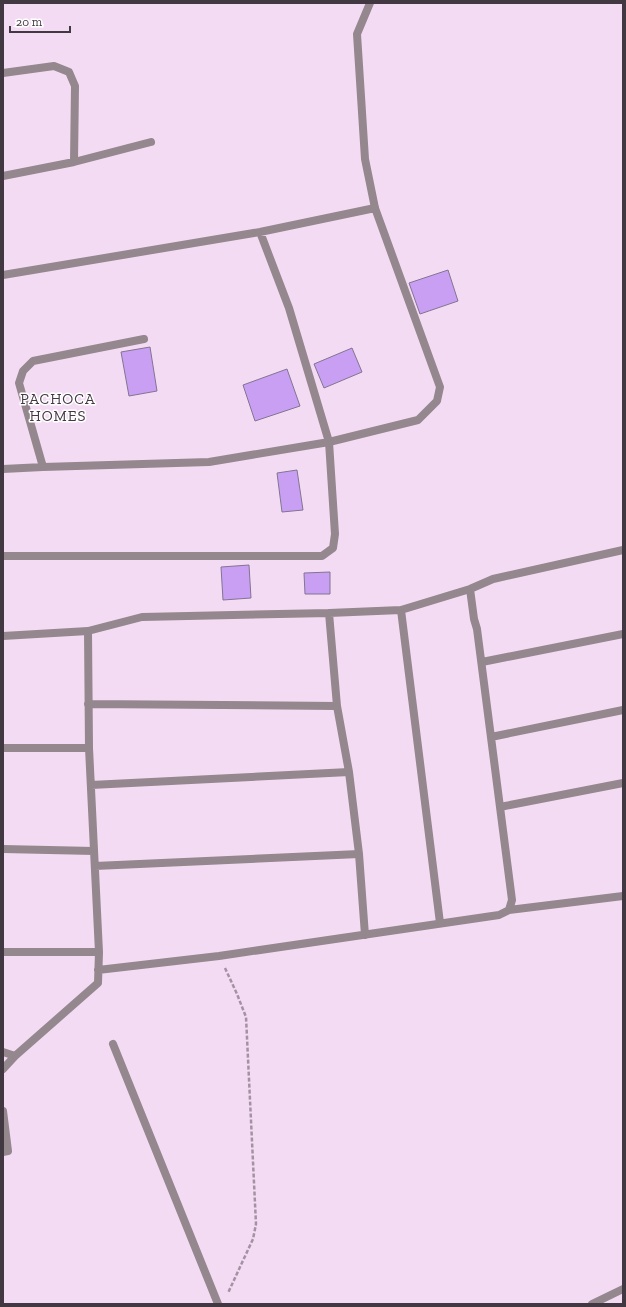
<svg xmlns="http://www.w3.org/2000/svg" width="626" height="1307" font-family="'Zilla Slab',serif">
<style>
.building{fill:#c89ff3;stroke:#817590}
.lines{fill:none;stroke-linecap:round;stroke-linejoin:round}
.path{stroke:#a492a4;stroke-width:2.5;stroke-dasharray:4 2;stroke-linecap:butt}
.service{stroke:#94878d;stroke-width:8}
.minor{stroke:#94878d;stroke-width:8}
.labels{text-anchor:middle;stroke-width:3;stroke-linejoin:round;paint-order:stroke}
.neighbourhood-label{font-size:15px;letter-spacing:1px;fill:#413841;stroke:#fff}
</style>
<rect width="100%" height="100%" fill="#f4dbf4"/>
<path class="building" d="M 448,270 L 458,301 L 420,314 L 409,283 Z
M 150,347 L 157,391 L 129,396 L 121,352 Z
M 352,348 L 362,372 L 324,388 L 314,364 Z
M 287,369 L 300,406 L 255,421 L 243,385 Z
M 297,470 L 303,510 L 282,512 L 277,473 Z
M 249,565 L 251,598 L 223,600 L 221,567 Z
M 330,572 L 330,594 L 305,594 L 304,573 Z"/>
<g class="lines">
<path class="path" d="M 225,968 L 237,994 L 246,1017 L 256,1224 L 253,1239 L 228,1293"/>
<path class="service" d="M 370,3 L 357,34 L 365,159 L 375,208"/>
<path class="minor" d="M 3,73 L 54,66 L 69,72 L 75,86 L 74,162
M 3,176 L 74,162 L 151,142
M 3,275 L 260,232 L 375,208 L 440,387 L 437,401 L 418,420 L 329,442 L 209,462 L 43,467 L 3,469
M 43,467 L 19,383 L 23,371 L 33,361 L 144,339
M 3,556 L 322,556 L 333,548 L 335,534 L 329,442 L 289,308 L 260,232
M 401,610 L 440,923
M 329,613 L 337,706
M 3,636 L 88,631 L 142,617 L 329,613 L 401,610 L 470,589 L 493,579 L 623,550
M 482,662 L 623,634
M 88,704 L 337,706 L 349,772 L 359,854 L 365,935
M 491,737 L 623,710
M 3,748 L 89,748
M 91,785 L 349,772
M 500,807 L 623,783
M 3,849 L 94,851
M 95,866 L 359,854
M 509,910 L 623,896
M 3,952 L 99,952
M 98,970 L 219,956 L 499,915 L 509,910 L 512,900 L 477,629 L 474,619 L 470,589
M 113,1044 L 218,1304
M 3,1052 L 15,1056 L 98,983 L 99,952 L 89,748 L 88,631
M 3,1069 L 15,1056
M 3,1111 L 8,1151 L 3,1152
M 592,1304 L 623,1289"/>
</g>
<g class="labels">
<g class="neighbourhood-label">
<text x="58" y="404">PACHOCA<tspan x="58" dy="17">HOMES</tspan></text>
</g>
</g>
<rect width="626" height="1307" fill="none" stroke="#413841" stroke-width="8"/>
<path d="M10 26v6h60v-6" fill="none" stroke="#413841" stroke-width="2"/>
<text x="16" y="26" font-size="12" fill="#413841" stroke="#ffffff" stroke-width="3" paint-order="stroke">20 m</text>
</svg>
